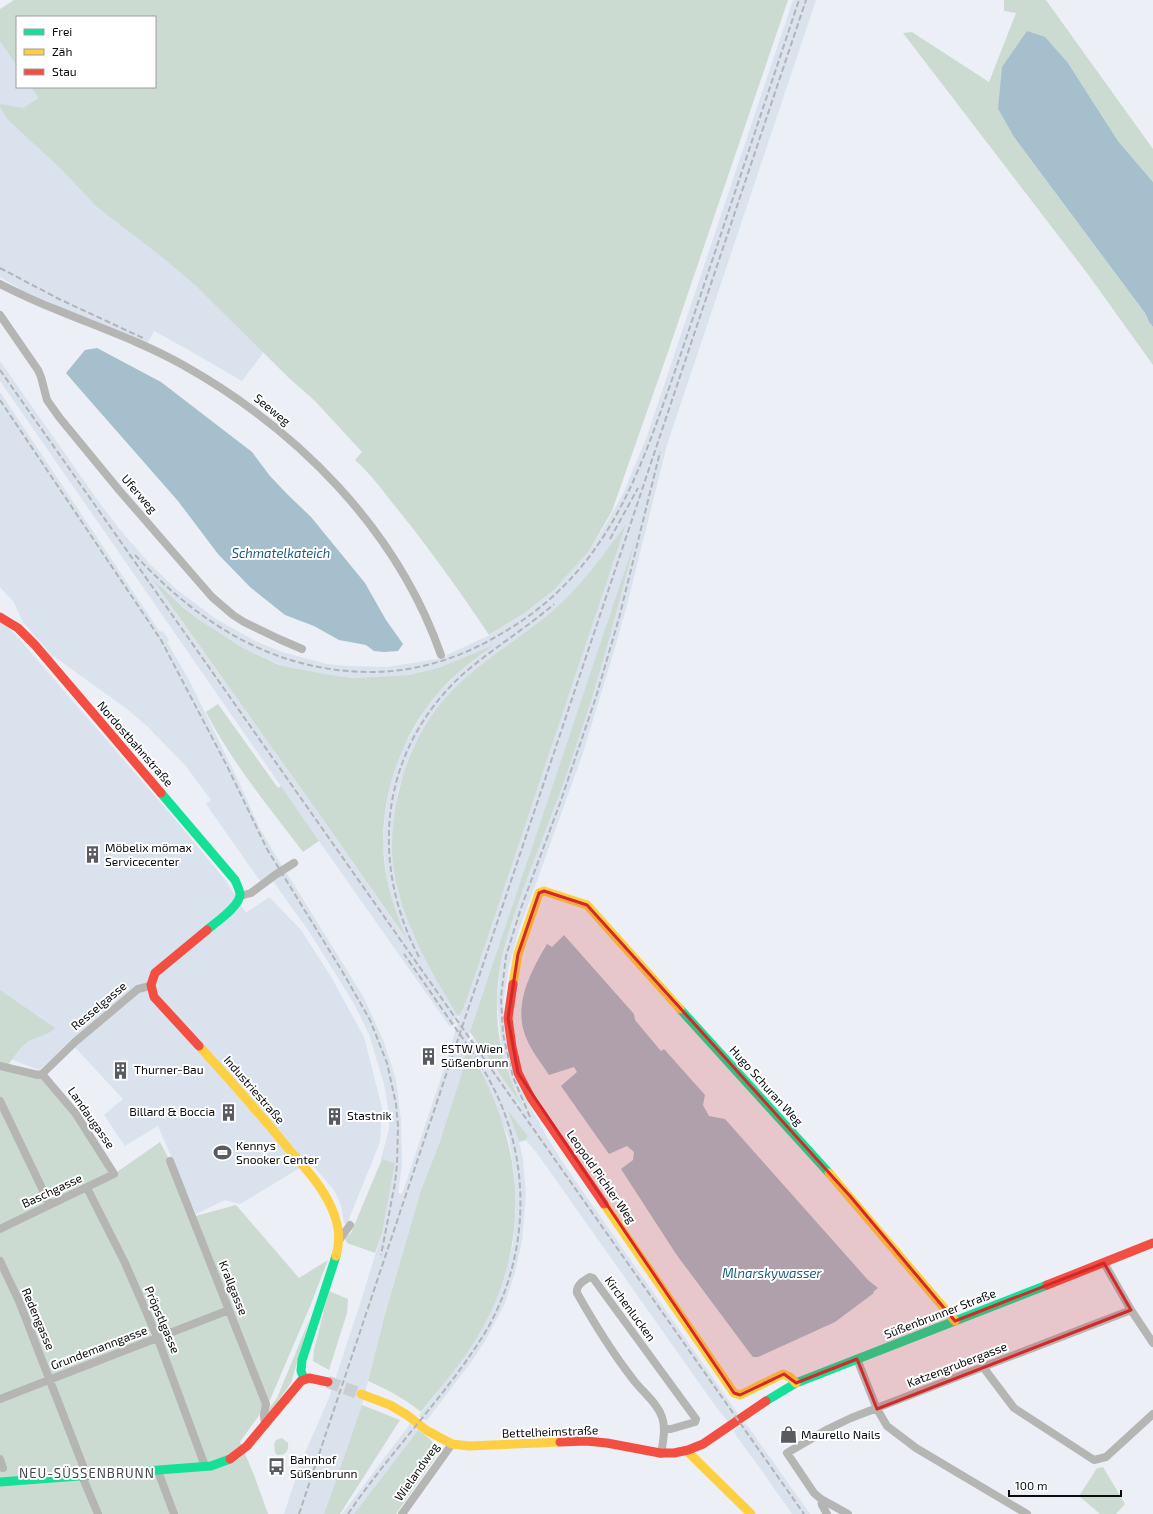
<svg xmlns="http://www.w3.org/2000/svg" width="1153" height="1514" font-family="'Exo 2',sans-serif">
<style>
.built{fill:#dae2ed;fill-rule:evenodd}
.green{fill:#cbdbd2}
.water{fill:#a5bfcd}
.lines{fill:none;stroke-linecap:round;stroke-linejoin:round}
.secondary-tunnel{stroke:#cacdd2;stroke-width:12;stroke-dasharray:12 6;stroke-linecap:butt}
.street{stroke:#b5b5b4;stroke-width:8}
.fast{stroke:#16e098;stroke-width:9}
.slow{stroke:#ffcf43;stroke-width:9}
.jam{stroke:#f24e42;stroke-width:9}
.rail{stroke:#b2b4b5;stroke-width:2;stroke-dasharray:6 3;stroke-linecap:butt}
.marked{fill:#d62828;fill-opacity:0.2;stroke:#d62828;stroke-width:3;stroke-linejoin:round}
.labels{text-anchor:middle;stroke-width:4;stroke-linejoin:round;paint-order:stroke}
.street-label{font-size:12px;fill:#0a0c0f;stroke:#fff}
.poi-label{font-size:12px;fill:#0a0c0f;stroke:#fff;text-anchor:start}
.water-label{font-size:13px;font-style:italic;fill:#1b5d78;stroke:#fff}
.neighbourhood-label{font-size:13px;letter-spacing:1px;fill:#40464e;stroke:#fff}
</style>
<rect width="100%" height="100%" fill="#eceff5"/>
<path class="built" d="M 793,0 L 816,0 L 667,445 L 627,605 L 614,651 L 582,756 L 519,930 L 509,966 L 503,1003 L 505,1024 L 518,1084 L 547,1137 L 563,1163 L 738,1414 L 728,1422 L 714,1404 L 539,1156 L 526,1140 L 528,1136 L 509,1111 L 519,1142 L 523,1159 L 526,1195 L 522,1241 L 515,1272 L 505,1303 L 485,1341 L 472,1361 L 427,1420 L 424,1420 L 419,1416 L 467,1353 L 482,1329 L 505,1275 L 513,1244 L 516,1210 L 514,1172 L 509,1139 L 482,1075 L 466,1049 L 470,1045 L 468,1042 L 473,1038 L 520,1103 L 511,1082 L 502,1052 L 497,1002 L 500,969 L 507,938 L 517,906 L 575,748 L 614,621 L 634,544 L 465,1048 L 464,1066 L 439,1144 L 421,1190 L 384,1316 L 362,1405 L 324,1514 L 284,1514 L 301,1462 L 329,1398 L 361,1301 L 382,1233 L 395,1163 L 381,1159 L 389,1129 L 389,1114 L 384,1084 L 369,1034 L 353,1002 L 310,933 L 273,881 L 286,872 L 363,996 L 384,1042 L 396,1080 L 401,1121 L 402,1165 L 398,1193 L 402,1194 L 445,1066 L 460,1015 L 466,1002 L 625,526 L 595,567 L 573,593 L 548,616 L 449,695 L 423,730 L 413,750 L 398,790 L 392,853 L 399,894 L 411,928 L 423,954 L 458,1016 L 453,1020 L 456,1023 L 450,1027 L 319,841 L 0,381 L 0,361 L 101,505 L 121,531 L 149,563 L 176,589 L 216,619 L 257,642 L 282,652 L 327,664 L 346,666 L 387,667 L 444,658 L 447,655 L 490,635 L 526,612 L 555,589 L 589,551 L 606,524 L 623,494 L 647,436 ZM 153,581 L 198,619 L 243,648 L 280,665 L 325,674 L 352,678 L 409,675 L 438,668 L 492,646 L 460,671 L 439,692 L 425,710 L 400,753 L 390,785 L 385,813 L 383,844 L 386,873 L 391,899 L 405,938 L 327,825 Z
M 0,39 L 17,61 L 17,87 L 37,87 L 267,348 L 242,381 L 185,348 L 154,331 L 147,344 L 24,291 L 0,277 Z
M 0,392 L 160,632 L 163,631 L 169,640 L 167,642 L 190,682 L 239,782 L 260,829 L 282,866 L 260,881 L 206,804 L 211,800 L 185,765 L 147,726 L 127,709 L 52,655 L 23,622 L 13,601 L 0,587 Z
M 0,619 L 21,641 L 179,824 L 226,881 L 246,913 L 269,897 L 301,930 L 330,975 L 364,1037 L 382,1108 L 380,1142 L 347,1224 L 344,1223 L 341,1205 L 334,1190 L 310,1162 L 240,1204 L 225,1200 L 196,1214 L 158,1126 L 125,1146 L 104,1115 L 123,1099 L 70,1042 L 39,1070 L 0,1055 Z
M 745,1423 L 754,1435 L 810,1514 L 792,1514 L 762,1471 L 735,1434 L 734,1431 Z
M 410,1424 L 418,1430 L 354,1514 L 342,1514 Z"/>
<path class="green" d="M 14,0 L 788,0 L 669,349 L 612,511 L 589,551 L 555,589 L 526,612 L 489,635 C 461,593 431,551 399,511 C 385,494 372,475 355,460 L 362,452 L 315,401 L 289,378 L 195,285 L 162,257 L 97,207 L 61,169 L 7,119 L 0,107 L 0,104 L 23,108 L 39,98 L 31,87 L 155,87 L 155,17 L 17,17 L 17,66 L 0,41 L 0,9 Z
M 1004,0 L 1046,0 L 1153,149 L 1153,182 L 1118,141 L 1068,63 L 998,109 L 1014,137 L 1145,313 L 1149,322 L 1153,327 L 1153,365 L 1087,273 L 903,33 L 912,32 L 989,82 L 1016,13 L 1004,11 Z
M 626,524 L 466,1002 L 460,1015 L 458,1016 C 441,988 423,959 411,928 C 402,908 393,875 392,853 C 391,797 410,736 449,694 C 478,663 515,642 548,615 C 579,589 602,557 626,524 Z
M 636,537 C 618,608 599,680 575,749 C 561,792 544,834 528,876 C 514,916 497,958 497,1002 C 496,1039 506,1073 522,1106 L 470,1032 Z
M 152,579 L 184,608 L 198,619 L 243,648 L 279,665 L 325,674 L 352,678 L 409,675 L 438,668 L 494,645 C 475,659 454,674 439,692 C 397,740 375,810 386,874 C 390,897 398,919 407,940 L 327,825 Z
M 218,704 L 278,788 L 281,786 L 319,841 L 303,852 C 269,807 232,763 206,712 Z
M 0,990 L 55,1028 C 47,1036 38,1036 29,1041 C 20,1047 14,1057 8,1065 L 0,1062 Z
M 465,1048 C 476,1060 487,1082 493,1098 C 526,1175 523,1255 482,1329 C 466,1359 442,1385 421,1412 C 404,1398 388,1390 368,1381 L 384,1317 L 421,1190 L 439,1144 L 464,1066 Z
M 0,1066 L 38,1075 L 69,1105 L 114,1174 L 160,1142 L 170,1161 L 192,1217 L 236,1205 L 299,1278 L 328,1260 L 311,1304 L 270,1400 L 240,1442 L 254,1475 L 268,1514 L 0,1514 Z
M 508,1110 L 528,1136 L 526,1140 L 519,1142 Z
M 382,1159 L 395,1163 L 382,1233 L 375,1253 L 347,1243 L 345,1238 L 351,1233 Z
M 329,1291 L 348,1299 L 347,1313 L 329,1370 L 313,1361 L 314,1350 Z
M 310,1318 L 291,1383 L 269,1414 L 267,1411 L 277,1398 Z
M 362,1405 L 400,1420 L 340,1514 L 324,1514 Z
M 418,1430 L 431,1440 L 439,1452 L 396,1514 L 354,1514 Z
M 282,1438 L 288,1443 C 289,1451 286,1455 278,1455 L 275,1453 L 274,1444 L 276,1440 Z
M 1103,1467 L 1125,1504 L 1116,1514 L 1100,1514 L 1079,1496 L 1097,1468 Z"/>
<path class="water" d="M 1027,31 L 1045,37 L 1068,63 L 1118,141 L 1153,182 L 1153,327 L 1149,322 L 1145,313 L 1014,137 L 998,109 L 1002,67 Z
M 97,348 L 161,382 L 252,452 L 270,476 L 287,494 L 311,517 L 365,583 L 386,620 L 403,644 L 398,651 L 384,652 L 374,651 L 366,645 L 339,640 L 314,626 L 285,615 L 250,587 L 218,554 L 178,501 L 78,387 L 66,373 L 85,350 Z
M 564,935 L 634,1014 L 635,1020 L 661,1051 L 664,1049 L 705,1095 L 703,1105 L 709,1116 L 725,1119 L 868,1280 L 878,1288 L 873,1292 L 874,1293 L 835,1322 L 758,1357 L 753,1357 L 749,1352 L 676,1254 L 621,1169 L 633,1160 L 634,1152 L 627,1146 L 609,1154 L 561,1086 L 577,1072 L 574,1067 L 549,1075 C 542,1064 533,1053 528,1042 C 511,1008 530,973 547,944 L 552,947 Z"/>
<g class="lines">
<path class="secondary-tunnel" d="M 328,1382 L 361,1394"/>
<path class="street" d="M 0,284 C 18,293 37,302 55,309 C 98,327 142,342 183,365 C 297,429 397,529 441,655
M 0,315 L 38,370 L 41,377 L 47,400 L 59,417 L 119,490 L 212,597 L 233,615 L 244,622 L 279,639 L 302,649
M 240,896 L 251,893 L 275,875 L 294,863
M 0,1066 L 38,1075 L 42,1074 L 76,1114 L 114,1174 L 0,1229
M 42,1074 L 75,1042 L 138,989 L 150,986
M 0,1101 L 50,1205
M 170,1161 L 266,1404 L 264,1415 L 265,1425
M 87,1188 L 125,1263 L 158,1339 L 205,1466
M 340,1239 L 350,1225
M 0,1261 L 19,1301 L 87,1476
M 1104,1263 L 1131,1310 L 1153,1343
M 857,1359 L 877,1409 L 887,1426 L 916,1448 L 1027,1514
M 983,1367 L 1014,1408 L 1094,1460 L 1106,1457 L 1153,1414
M 0,1399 L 229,1310
M 661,1454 C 663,1442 666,1428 662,1417 C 657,1402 641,1391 632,1378 C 611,1351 594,1323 577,1293 C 576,1285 583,1281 590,1277 L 593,1278 L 696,1419 L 695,1422 L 671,1429 L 664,1429
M 0,1459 L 3,1468
M 158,1471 L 174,1514
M 82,1476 L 98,1514
M 821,1499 L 822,1505 L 827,1514
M 402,1514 L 452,1444
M 848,1514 L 821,1499 L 814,1493 L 787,1453 L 828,1429 L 851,1418 L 1131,1310"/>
<path class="fast" d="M 161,793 L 235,880 C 237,885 240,890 240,895 C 239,907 216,922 207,930
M 680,1009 L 829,1173
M 304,1379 L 301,1371 L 302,1360 L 336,1256
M 766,1401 L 796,1383 L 1047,1285
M 0,1482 L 211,1466 L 230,1459"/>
<path class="slow" d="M 513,984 L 518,954 L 539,893 L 544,891 L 587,905 L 680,1009
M 199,1046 C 229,1079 259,1113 287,1147 C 303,1166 322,1185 332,1209 C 339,1225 341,1239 336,1256
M 829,1173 L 955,1321
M 604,1204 L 734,1393 L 740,1395 L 783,1374 L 790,1377 L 796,1383
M 361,1394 L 390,1405 L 407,1415 L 426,1430 L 452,1444 L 469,1446 L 560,1442
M 687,1451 L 751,1514"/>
<path class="jam" d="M 0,617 L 18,628 L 35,645 L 161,793
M 513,984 L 508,1018 L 512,1047 L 518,1073 L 531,1098 L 604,1204
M 199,1046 L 154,997 L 151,985 L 155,973 L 207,930
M 1047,1285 L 1153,1243
M 560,1442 L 586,1441 L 607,1443 L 660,1453 L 674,1453 L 688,1450 L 703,1444 L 766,1401
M 230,1459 L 247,1446 L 301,1381 L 309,1378 L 328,1382"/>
<path class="rail" d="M 0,268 L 59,299 L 143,338
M 0,370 L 804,1514
M 0,400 L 161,640 L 227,766 L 267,849 L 342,971 L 370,1020 L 387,1063 L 396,1104 L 398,1126 L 397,1164 L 395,1183 L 381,1255
M 610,539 L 638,488
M 135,555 C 199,624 275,672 371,672 C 417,672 460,658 499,635 C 594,581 630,500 664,402 C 679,361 692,320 706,279 C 737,186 768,93 799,0
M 419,957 C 369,862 380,751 461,676 C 490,650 524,630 554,604
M 530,1117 L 513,1077 L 503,1034 L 501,997 L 506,956 L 521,908 L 560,803 L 596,697 L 619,618 L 660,452
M 299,1514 L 806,0
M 348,1514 C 390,1452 443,1399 483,1336 C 528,1263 533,1169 495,1091 C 484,1068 469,1047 454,1026 C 437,1002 421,978 404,954"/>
</g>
<path class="marked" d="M 544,891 L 587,905 L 850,1196 L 955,1321 L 1104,1263 L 1131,1310 L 877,1409 L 857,1359 L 796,1383 L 784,1374 L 740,1395 L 734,1393 L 518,1073 L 508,1018 L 518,954 L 539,893 Z"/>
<defs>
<symbol id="building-bare" viewBox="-9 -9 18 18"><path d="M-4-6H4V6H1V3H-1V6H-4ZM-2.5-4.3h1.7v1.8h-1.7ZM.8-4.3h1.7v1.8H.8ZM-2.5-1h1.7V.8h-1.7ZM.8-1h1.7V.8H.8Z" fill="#595b60" stroke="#fff" stroke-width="2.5" paint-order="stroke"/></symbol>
<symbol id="stadium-bare" viewBox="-9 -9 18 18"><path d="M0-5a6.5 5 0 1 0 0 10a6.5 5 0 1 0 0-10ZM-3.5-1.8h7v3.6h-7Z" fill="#595b60" stroke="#fff" stroke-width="2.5" paint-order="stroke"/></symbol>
<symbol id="shop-bare" viewBox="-9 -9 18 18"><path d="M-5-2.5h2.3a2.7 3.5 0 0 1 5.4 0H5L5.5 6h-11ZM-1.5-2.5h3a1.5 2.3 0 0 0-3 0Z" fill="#595b60" stroke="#fff" stroke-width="2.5" paint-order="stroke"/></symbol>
<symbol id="bus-bare" viewBox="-9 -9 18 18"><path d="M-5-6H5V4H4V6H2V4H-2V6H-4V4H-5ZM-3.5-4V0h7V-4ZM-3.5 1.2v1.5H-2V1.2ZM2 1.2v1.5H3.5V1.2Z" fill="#595b60" stroke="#fff" stroke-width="2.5" paint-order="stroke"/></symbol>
</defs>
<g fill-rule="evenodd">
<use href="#building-bare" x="80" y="842" width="25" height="25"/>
<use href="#building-bare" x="416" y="1044" width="25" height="25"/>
<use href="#building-bare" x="108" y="1058" width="25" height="25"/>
<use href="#building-bare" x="216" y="1100" width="25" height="25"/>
<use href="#building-bare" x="322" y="1104" width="25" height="25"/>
<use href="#stadium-bare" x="210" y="1140" width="25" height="25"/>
<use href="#shop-bare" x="776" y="1422" width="25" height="25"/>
<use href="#bus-bare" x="264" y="1454" width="25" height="25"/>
</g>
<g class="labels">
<g class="street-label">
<text transform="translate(272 410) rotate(39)" y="4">Seeweg</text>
<text transform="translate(139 494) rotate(49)" y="4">Uferweg</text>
<text transform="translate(135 744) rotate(49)" y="4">Nordostbahnstraße</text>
<text transform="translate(99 1006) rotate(-40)" y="4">Resselgasse</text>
<text transform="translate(766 1086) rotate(48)" y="4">Hugo Schuran Weg</text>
<text transform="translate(254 1090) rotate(49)" y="4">Industriestraße</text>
<text transform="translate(91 1118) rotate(55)" y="4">Landaugasse</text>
<text transform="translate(601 1177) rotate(55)" y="4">Leopold Pichler Weg</text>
<text transform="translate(52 1191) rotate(-25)" y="4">Baschgasse</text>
<text transform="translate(233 1288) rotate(68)" y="4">Krallgasse</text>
<text transform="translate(630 1309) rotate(54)" y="4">Kirchenlucken</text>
<text transform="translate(940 1314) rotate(-21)" y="4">Süßenbrunner Straße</text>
<text transform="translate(38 1319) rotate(67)" y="4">Redengasse</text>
<text transform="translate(162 1320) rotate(67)" y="4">Pröpstlgasse</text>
<text transform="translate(99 1348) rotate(-21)" y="4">Grundemanngasse</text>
<text transform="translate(957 1365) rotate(-21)" y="4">Katzengrubergasse</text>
<text transform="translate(550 1432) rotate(-2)" y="4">Bettelheimstraße</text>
<text transform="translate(417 1472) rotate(-55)" y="4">Wielandweg</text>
</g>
<g class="poi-label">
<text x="105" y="852">Möbelix mömax<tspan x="105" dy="14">Servicecenter</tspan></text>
<text x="441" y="1053">ESTW Wien<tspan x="441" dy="14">Süßenbrunn</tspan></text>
<text x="134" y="1074">Thurner-Bau</text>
<text x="215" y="1116" text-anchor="end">Billard &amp; Boccia</text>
<text x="347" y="1120">Stastnik</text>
<text x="236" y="1150">Kennys<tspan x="236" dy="14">Snooker Center</tspan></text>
<text x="801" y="1439">Maurello Nails</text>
<text x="290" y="1464">Bahnhof<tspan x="290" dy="14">Süßenbrunn</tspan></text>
</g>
<g class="water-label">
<text x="281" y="558">Schmatelkateich</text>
<text x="772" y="1278">Mlnarskywasser</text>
</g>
<g class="neighbourhood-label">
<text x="87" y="1478">NEU-SÜSSENBRUNN</text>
</g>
</g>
<rect x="16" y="16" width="140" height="72" fill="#ffffff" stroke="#9d9e9f"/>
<rect x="24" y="29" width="20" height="6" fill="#16e098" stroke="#9d9e9f"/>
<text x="52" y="36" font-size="12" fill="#0a0c0f">Frei</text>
<rect x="24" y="49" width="20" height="6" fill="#ffcf43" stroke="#9d9e9f"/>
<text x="52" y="56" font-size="12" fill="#0a0c0f">Zäh</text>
<rect x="24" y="69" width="20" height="6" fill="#f24e42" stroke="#9d9e9f"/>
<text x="52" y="76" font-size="12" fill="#0a0c0f">Stau</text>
<path d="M1009 1490v6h112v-6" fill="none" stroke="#0a0c0f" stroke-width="2"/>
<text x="1015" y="1490" font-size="12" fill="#0a0c0f" stroke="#ffffff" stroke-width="3" paint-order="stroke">100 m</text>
</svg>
